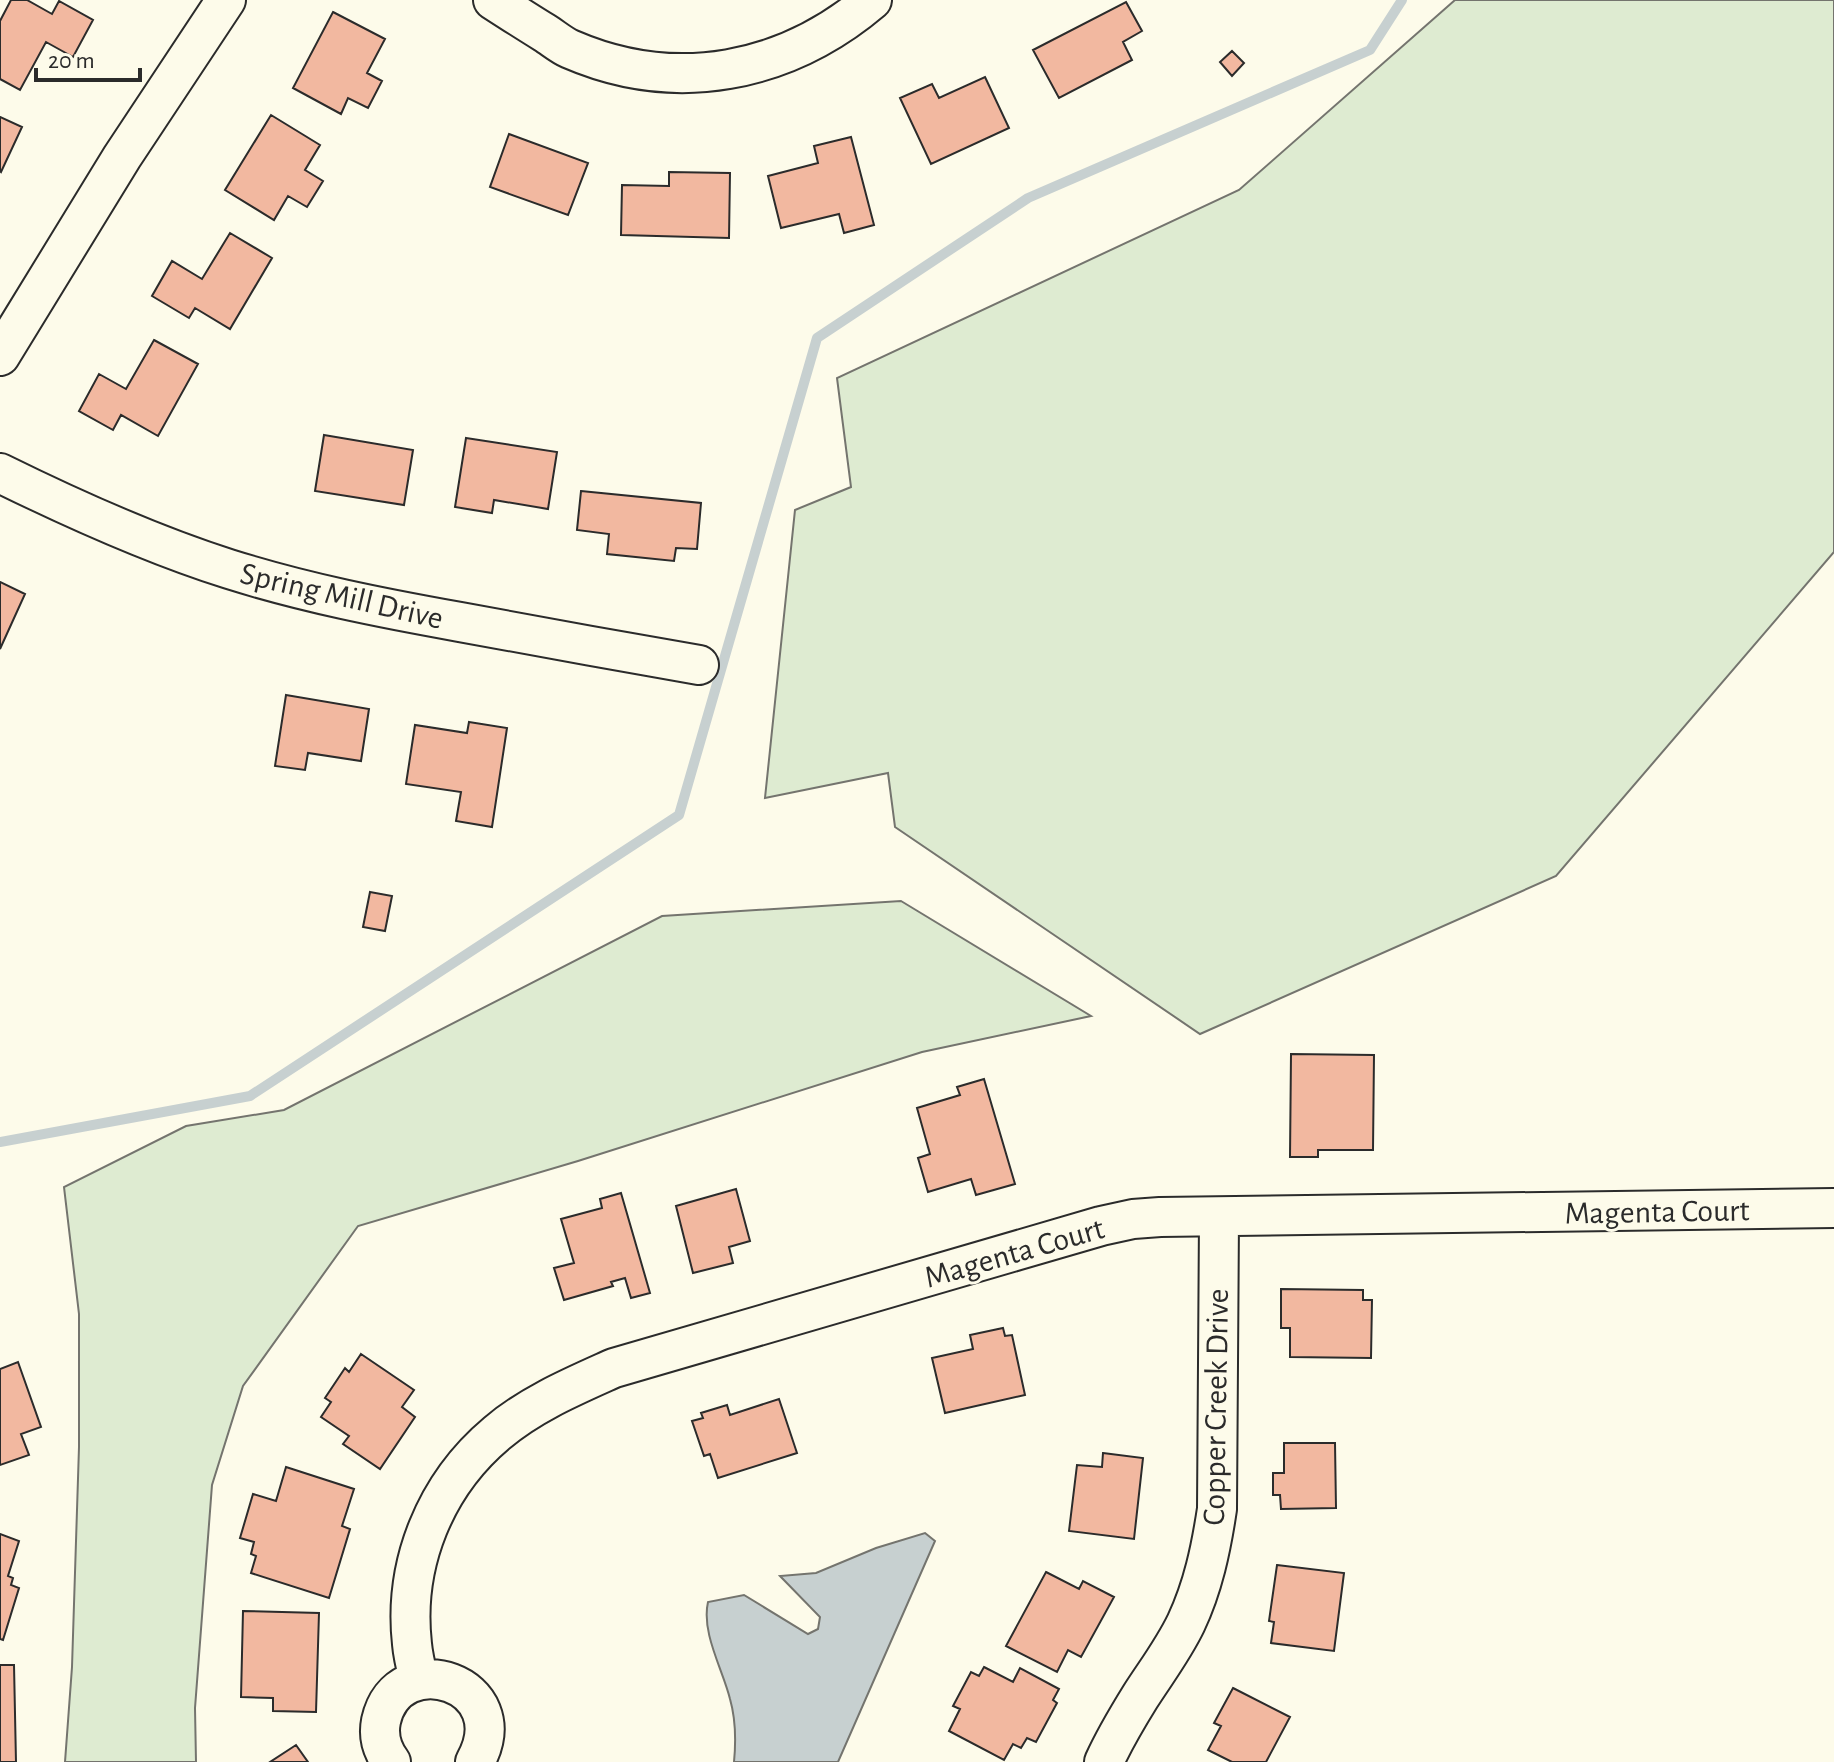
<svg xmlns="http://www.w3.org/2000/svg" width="1834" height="1762" font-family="'Alegreya Sans',sans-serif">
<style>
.green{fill:#deebd1;stroke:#74746e;stroke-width:2}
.water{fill:#c7d0d0;stroke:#74746e;stroke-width:2}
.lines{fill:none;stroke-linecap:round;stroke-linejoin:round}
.stream{stroke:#c7d0d0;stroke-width:10}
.building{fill:#f2b8a0;stroke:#2b2b2b;stroke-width:2}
.minor-casing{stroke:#2b2b2b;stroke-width:42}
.minor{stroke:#fdfbea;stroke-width:38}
.labels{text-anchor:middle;stroke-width:6;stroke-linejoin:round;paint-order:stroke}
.street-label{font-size:32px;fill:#2b2b2b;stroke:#fdfbea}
</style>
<rect width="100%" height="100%" fill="#fdfbea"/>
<path class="green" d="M 1455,0 L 1834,0 L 1834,552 L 1556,876 L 1200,1034 L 895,827 L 888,773 L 765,798 L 795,510 L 851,487 L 837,378 L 1239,190 Z
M 901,901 L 1091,1016 L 922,1052 L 578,1161 L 358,1226 L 243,1386 L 212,1485 L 195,1708 L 196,1762 L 65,1762 L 72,1667 L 79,1447 L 79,1314 L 64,1187 L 186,1126 L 284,1110 L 662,916 Z"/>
<path class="water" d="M 925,1533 L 935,1541 L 838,1762 L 734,1762 C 736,1741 736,1720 730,1699 C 723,1670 701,1633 708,1602 L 744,1595 L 808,1634 L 818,1629 L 820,1617 L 780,1576 L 816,1573 L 876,1548 Z"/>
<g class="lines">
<path class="stream" d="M 0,1142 L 250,1096 L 679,815 L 817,338 L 1028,198 L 1370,50 L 1402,0"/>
</g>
<path class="building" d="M 11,0 L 27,0 L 52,14 L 59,1 L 93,20 L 73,57 L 46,42 L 20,90 L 0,79 L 0,21 Z
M 1126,2 L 1142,31 L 1123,42 L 1132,60 L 1059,98 L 1033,50 Z
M 333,12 L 385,39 L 367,73 L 382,81 L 368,108 L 348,98 L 341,114 L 293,88 Z
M 1232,51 L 1244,63 L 1232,76 L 1220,62 Z
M 985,77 L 1009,128 L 931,164 L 900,98 L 932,84 L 939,98 Z
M 271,115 L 320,145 L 305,170 L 323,181 L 307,207 L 288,196 L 274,220 L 225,190 Z
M 0,117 L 22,127 L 1,172 L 0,171 Z
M 509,134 L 588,163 L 568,215 L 490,187 Z
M 851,137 L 874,225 L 844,233 L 839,214 L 781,228 L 768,176 L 818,163 L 814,146 Z
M 669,172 L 730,173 L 729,238 L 621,235 L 622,185 L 669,186 Z
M 230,233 L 272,258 L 230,329 L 195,308 L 189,318 L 152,296 L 172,261 L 202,279 Z
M 154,340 L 198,364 L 158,436 L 121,415 L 113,430 L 79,411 L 99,374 L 126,389 Z
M 324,435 L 413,450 L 404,505 L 315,491 Z
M 466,438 L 557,452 L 548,509 L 494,500 L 492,513 L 455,507 Z
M 581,491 L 701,503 L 697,549 L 676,548 L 674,561 L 607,554 L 609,534 L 577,530 Z
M 0,582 L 25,594 L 0,649 Z
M 286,695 L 369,709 L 361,761 L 308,753 L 305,770 L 275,766 Z
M 469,722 L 507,728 L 492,827 L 456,821 L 461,792 L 406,784 L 415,725 L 467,733 Z
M 370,892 L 392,896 L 385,931 L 363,927 Z
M 1291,1054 L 1374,1055 L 1373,1150 L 1318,1150 L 1318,1157 L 1290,1157 Z
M 984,1079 L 1015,1184 L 976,1195 L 971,1179 L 928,1192 L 918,1158 L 930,1154 L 917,1108 L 960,1095 L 957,1087 Z
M 736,1189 L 750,1241 L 729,1247 L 733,1263 L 693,1273 L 676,1206 Z
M 621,1193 L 650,1293 L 631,1298 L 625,1278 L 611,1282 L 613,1286 L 564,1300 L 554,1268 L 574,1263 L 561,1219 L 602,1208 L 600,1199 Z
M 1281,1289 L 1363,1290 L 1363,1300 L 1372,1300 L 1371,1358 L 1290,1357 L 1290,1328 L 1281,1328 Z
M 1003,1328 L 1005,1336 L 1012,1335 L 1025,1395 L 945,1413 L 932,1358 L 973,1349 L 970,1335 Z
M 361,1354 L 414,1390 L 402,1407 L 415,1417 L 380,1469 L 343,1444 L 349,1436 L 321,1417 L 331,1402 L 325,1398 L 345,1368 L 349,1372 Z
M 18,1362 L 41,1427 L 21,1434 L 29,1455 L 0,1465 L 0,1369 Z
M 779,1399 L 797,1453 L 718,1478 L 710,1454 L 704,1456 L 692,1421 L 703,1418 L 701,1413 L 727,1405 L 730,1415 Z
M 1284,1443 L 1335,1443 L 1336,1508 L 1281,1509 L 1280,1495 L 1273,1495 L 1273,1473 L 1284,1473 Z
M 1103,1453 L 1143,1458 L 1134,1539 L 1069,1531 L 1077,1465 L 1102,1467 Z
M 286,1467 L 354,1489 L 342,1526 L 350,1529 L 329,1598 L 251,1573 L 256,1556 L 251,1554 L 254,1542 L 240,1538 L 253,1494 L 276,1501 Z
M 0,1534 L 19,1541 L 8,1576 L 13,1578 L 11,1585 L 19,1588 L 3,1640 L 0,1639 Z
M 1277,1565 L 1344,1573 L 1334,1651 L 1271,1643 L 1274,1622 L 1269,1621 Z
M 1046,1572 L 1079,1589 L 1083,1581 L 1114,1597 L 1081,1657 L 1068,1650 L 1057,1672 L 1006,1646 Z
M 243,1611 L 319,1613 L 316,1712 L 273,1711 L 273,1698 L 241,1697 Z
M 0,1665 L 14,1665 L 16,1762 L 0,1762 Z
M 984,1667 L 1013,1682 L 1020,1668 L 1059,1689 L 1053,1700 L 1057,1703 L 1036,1742 L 1027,1738 L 1021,1748 L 1013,1744 L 1004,1760 L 949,1731 L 960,1709 L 953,1706 L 971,1672 L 979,1676 Z
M 1233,1688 L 1290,1717 L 1266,1762 L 1232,1762 L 1208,1750 L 1221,1726 L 1214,1723 Z
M 296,1745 L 308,1762 L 270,1762 Z"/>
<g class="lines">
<defs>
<path id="minor" d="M 493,0 C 510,11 527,22 545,33 C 553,38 561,45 570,49 C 676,95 786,73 872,0
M 0,356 L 122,157 L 226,0
M 0,473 C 75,510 150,544 229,569 C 305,593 382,608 460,622 C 540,637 619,651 699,665
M 419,1680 C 416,1668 413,1656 412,1644 C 403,1564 435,1485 497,1433 C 531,1404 574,1386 614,1368 L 1101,1226 L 1133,1219 L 1160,1217 L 1834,1208
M 391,1762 C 382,1750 378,1736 381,1721 C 398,1644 519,1683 475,1762
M 1104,1762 C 1114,1740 1127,1718 1140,1697 C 1156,1672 1173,1650 1186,1623 C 1203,1587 1211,1549 1217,1509 L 1219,1218"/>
</defs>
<use href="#minor" class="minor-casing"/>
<use href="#minor" class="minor"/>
</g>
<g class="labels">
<g class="street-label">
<text transform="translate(342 595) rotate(13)" y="11">Spring Mill Drive</text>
<text transform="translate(1657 1211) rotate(-1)" y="11">Magenta Court</text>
<text transform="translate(1014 1252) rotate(-16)" y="11">Magenta Court</text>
<text transform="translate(1215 1407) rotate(-89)" y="11">Copper Creek Drive</text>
</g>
</g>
<path d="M36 68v12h104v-12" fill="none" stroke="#2b2b2b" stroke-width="4"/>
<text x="48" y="68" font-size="24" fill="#2b2b2b" stroke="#fdfbea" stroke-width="6" paint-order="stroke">20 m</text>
</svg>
